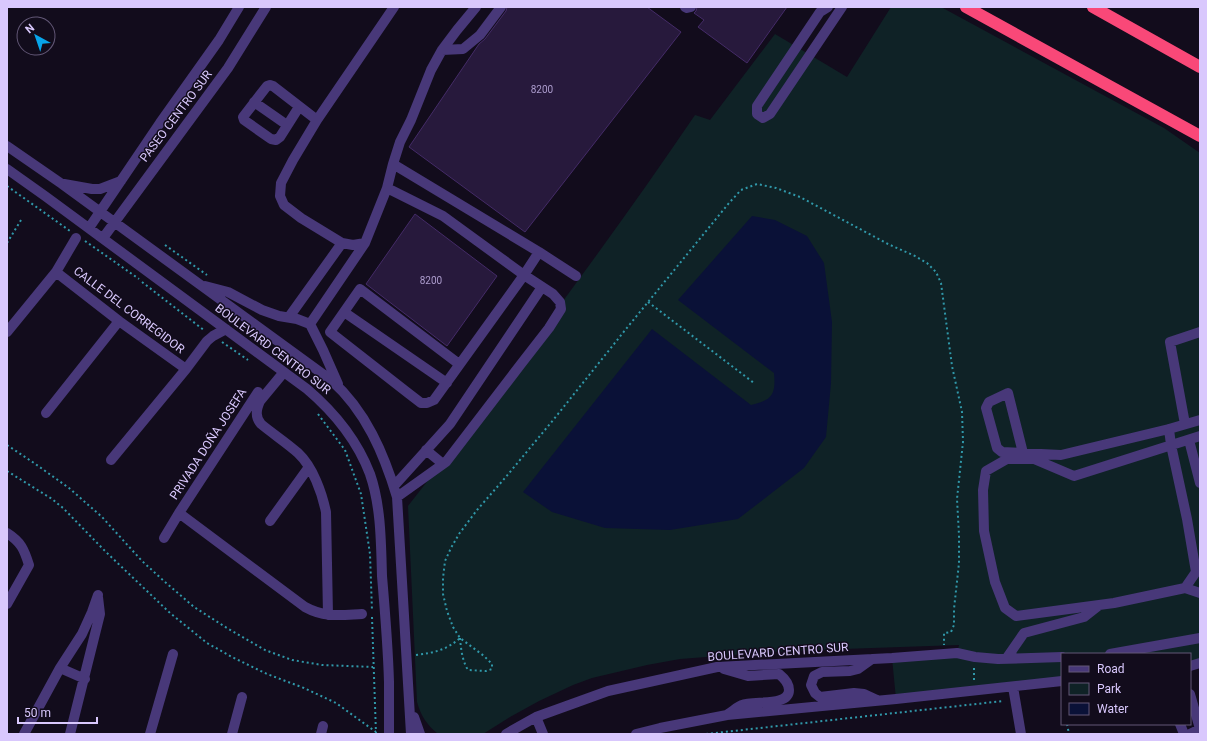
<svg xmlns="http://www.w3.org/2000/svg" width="1207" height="741" font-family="Roboto,sans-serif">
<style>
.green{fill:#0f2226}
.water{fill:#0a1137}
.building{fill:#27193c;stroke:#442b67}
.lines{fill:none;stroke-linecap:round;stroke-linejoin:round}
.path{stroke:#3098a9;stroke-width:2;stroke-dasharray:2 3;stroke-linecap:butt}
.minor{stroke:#483879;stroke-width:10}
.highway{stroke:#f94878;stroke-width:12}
.labels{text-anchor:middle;stroke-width:3;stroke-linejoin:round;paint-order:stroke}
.number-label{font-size:10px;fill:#ac9ccd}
.street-label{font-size:12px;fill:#d9c8fd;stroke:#120c1c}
</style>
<rect width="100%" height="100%" fill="#120c1c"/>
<path class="green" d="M 891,7 L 941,7 L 1164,128 L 1200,153 L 1200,663 L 1190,666 L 1190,654 L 1062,654 L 1062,681 L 896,699 L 892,658 L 957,653 L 959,645 L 843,649 L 772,652 L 680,659 L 647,665 L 592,678 L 573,685 L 539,701 L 510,717 L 483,734 L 438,734 C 427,725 421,716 417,702 L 408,506 C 443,462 477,417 511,371 C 574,287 636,202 695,115 L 710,120 L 775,34 L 847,77 Z"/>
<path class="water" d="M 752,216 L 775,220 L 807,236 L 824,263 L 832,322 L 831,383 L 826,437 L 804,468 L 738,519 L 670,530 L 605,528 L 552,512 L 523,492 L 652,329 L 751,405 C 772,400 776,395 774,373 L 678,300 Z"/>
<path class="building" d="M 507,7 L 647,7 L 681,32 L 525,232 L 409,147 L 479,44 L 485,39 L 506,11 Z
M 697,7 L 787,7 L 747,63 L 698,27 L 704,20 L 694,13 L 696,11 Z
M 415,214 L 497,276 L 447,346 L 366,284 Z"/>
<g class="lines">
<path class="path" d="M 7,186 L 70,231
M 85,241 L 139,279
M 7,243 L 21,220
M 165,245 L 207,275
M 142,282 L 205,331
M 648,302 L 754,383
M 222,342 L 248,360
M 318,414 L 345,450 L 361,494 L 370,554 L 372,611
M 7,445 L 34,463 L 69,488 L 102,517 L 142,561 L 165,582 L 194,607 L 227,628 L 265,650 L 292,660 L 322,665 L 373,667
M 7,471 L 52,499 L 63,508 L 106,552 L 170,613 L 207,643 L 232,657 L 267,674 L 304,688 L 336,703 L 376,732
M 372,617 L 376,734
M 460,638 C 461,649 462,660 468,670 L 486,671 L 492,669 L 492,664 L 484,656 L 460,638 L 453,627 L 447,611 L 443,594 L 443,578 L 445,561 L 451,548 L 459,534 L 477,510 L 505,478 L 554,419 L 626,329 L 729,203 L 741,190 L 757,184 L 776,188 L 800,197 L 888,244 L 915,256 L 927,263 L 936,272 L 941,283 L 952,366 L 962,412 L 963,442 L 957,499 L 959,535 L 959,563 L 954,609 L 954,625 L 951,632 L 944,633 L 944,645
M 416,655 C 433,653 447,650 460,638
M 974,680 L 974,667
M 1067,724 L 1069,734
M 706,734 L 1003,701"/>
<path class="minor" d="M 685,7 L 687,8 L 691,7
M 828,7 L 820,12 L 757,106 L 757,114 L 763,118 L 770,114 L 842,7
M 442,50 L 463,49 L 480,35 L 501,7
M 254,102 L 287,125
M 299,107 L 280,137 L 276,140 L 271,139 L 244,120 L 243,117 L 267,86 L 270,85 L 273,86 L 317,120
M 7,146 L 62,184 L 331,380 C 366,411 384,454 397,497 L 411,734
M 393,164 L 539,252 L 524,275 L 553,294 L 560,302 L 561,309 L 549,328 L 521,364 L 446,462 L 397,497
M 7,169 L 45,196 L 307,389 C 334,412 357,440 370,474 C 381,506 381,542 382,576 C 385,611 388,647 389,682 C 389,699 389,717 389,734
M 64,184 L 92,189 L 100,189 L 121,181
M 387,188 L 443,216 L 524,275 L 434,400 L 427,403 L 421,403 L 408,393 L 330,332 L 360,289 L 459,364
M 89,228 L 160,123 L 219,40 L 239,7
M 103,238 L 228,68 L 266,7
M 342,243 L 353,245 L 365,243
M 539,252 L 576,276
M 56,272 L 119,321 L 186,369
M 205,286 L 228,292 L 262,310 L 279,316 L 297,319 L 310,324 L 323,350 L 338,384
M 344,312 L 447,383
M 289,317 L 342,243 L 301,218 L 284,205 L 280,196 L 281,183 L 293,160 L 317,120 L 394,7
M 310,324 L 365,243 L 387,188 L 393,164 L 400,142 L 411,120 L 431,70 L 442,50 L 457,30 L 476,7
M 7,332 L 56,272 L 76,238
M 284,372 L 260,401 C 256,410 255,417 261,424 C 273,434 287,443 298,453 C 313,467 322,493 326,512 L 328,615
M 46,413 L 119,321
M 1185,424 L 1170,342 L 1200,332
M 1169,429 L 1171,445 L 1187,519 L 1196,572 L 1185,588 L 1114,603 L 1016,616 L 1005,608 L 995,582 L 984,531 L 983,490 L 986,471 L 1007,459 L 1034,459 L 1074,476 L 1200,436
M 1189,440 L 1200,483
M 426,450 L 443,464
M 1023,453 L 1008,393 L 989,402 L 986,408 L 997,448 L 1002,452 L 1061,455 L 1169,429 L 1200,420
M 111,460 L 186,369 L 207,341 L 213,336 L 226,329
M 394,486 L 450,424 L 542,287
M 179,513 L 305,607 C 325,618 341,615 362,614
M 270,521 L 309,467
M 7,533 C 21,542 24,549 29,565 L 7,604
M 164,538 L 179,513 L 258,392
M 1185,588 L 1200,593
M 1110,654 L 1200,638
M 872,659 L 858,669 L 850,671 L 822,672 L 814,676 L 811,685 L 815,693 L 820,697 L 854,693 L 864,694 L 877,700
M 1006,659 L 1024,633 L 1084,617 L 1098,606
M 1190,666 L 1200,663
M 60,668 L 85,679
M 724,669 L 748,676 L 779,674 C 784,678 789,683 789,690 C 789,707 753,700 742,705 C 737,707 733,711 728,714
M 1013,687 L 1021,734
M 414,717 L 420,734
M 536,717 L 543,734
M 1180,724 L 1184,734
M 24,734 L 60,668 L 82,634 L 92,612 L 98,595
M 70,734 L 100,614 L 98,597
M 150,734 L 173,654
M 232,734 L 242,697
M 321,734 L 323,726
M 506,734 L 536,717 L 608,691 L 717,667 L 892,658 L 957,653 L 975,657 L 998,659 L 1062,657
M 636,734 L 660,728 L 727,715 L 896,699 L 1062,681
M 1190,734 L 1200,729 L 1190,694"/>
<path class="highway" d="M 966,7 L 1200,136
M 1093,7 L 1200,67"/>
</g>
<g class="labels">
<g class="number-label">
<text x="542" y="93">8200</text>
<text x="431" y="284">8200</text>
</g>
<g class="street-label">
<text transform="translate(176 116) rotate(-53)" y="4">PASEO CENTRO SUR</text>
<text transform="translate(129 310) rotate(37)" y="4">CALLE DEL CORREGIDOR</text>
<text transform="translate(273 349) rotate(37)" y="4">BOULEVARD CENTRO SUR</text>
<text transform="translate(208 444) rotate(-57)" y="4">PRIVADA DOÑA JOSEFA</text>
<text transform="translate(778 652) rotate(-4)" y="4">BOULEVARD CENTRO SUR</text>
</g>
</g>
<rect width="1207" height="741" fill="none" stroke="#d9c8fd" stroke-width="16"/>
<rect x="1061" y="653" width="130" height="72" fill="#120c1c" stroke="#625776"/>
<rect x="1069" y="666" width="20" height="6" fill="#483879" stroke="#625776"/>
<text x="1097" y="673" font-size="12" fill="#d9c8fd">Road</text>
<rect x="1069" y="683" width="20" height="12" fill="#0f2226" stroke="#625776"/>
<text x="1097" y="693" font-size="12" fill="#d9c8fd">Park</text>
<rect x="1069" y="703" width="20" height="12" fill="#0a1137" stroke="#625776"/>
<text x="1097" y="713" font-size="12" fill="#d9c8fd">Water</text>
<g transform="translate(36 36) rotate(320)"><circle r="19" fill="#120c1c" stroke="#625776"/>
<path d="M0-3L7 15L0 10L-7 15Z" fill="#08a5ea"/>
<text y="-6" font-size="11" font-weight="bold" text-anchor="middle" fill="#d9c8fd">N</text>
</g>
<path d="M18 717v6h79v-6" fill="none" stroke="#d9c8fd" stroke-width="2"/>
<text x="24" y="717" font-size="12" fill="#d9c8fd" stroke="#120c1c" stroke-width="3" paint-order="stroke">50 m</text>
</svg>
